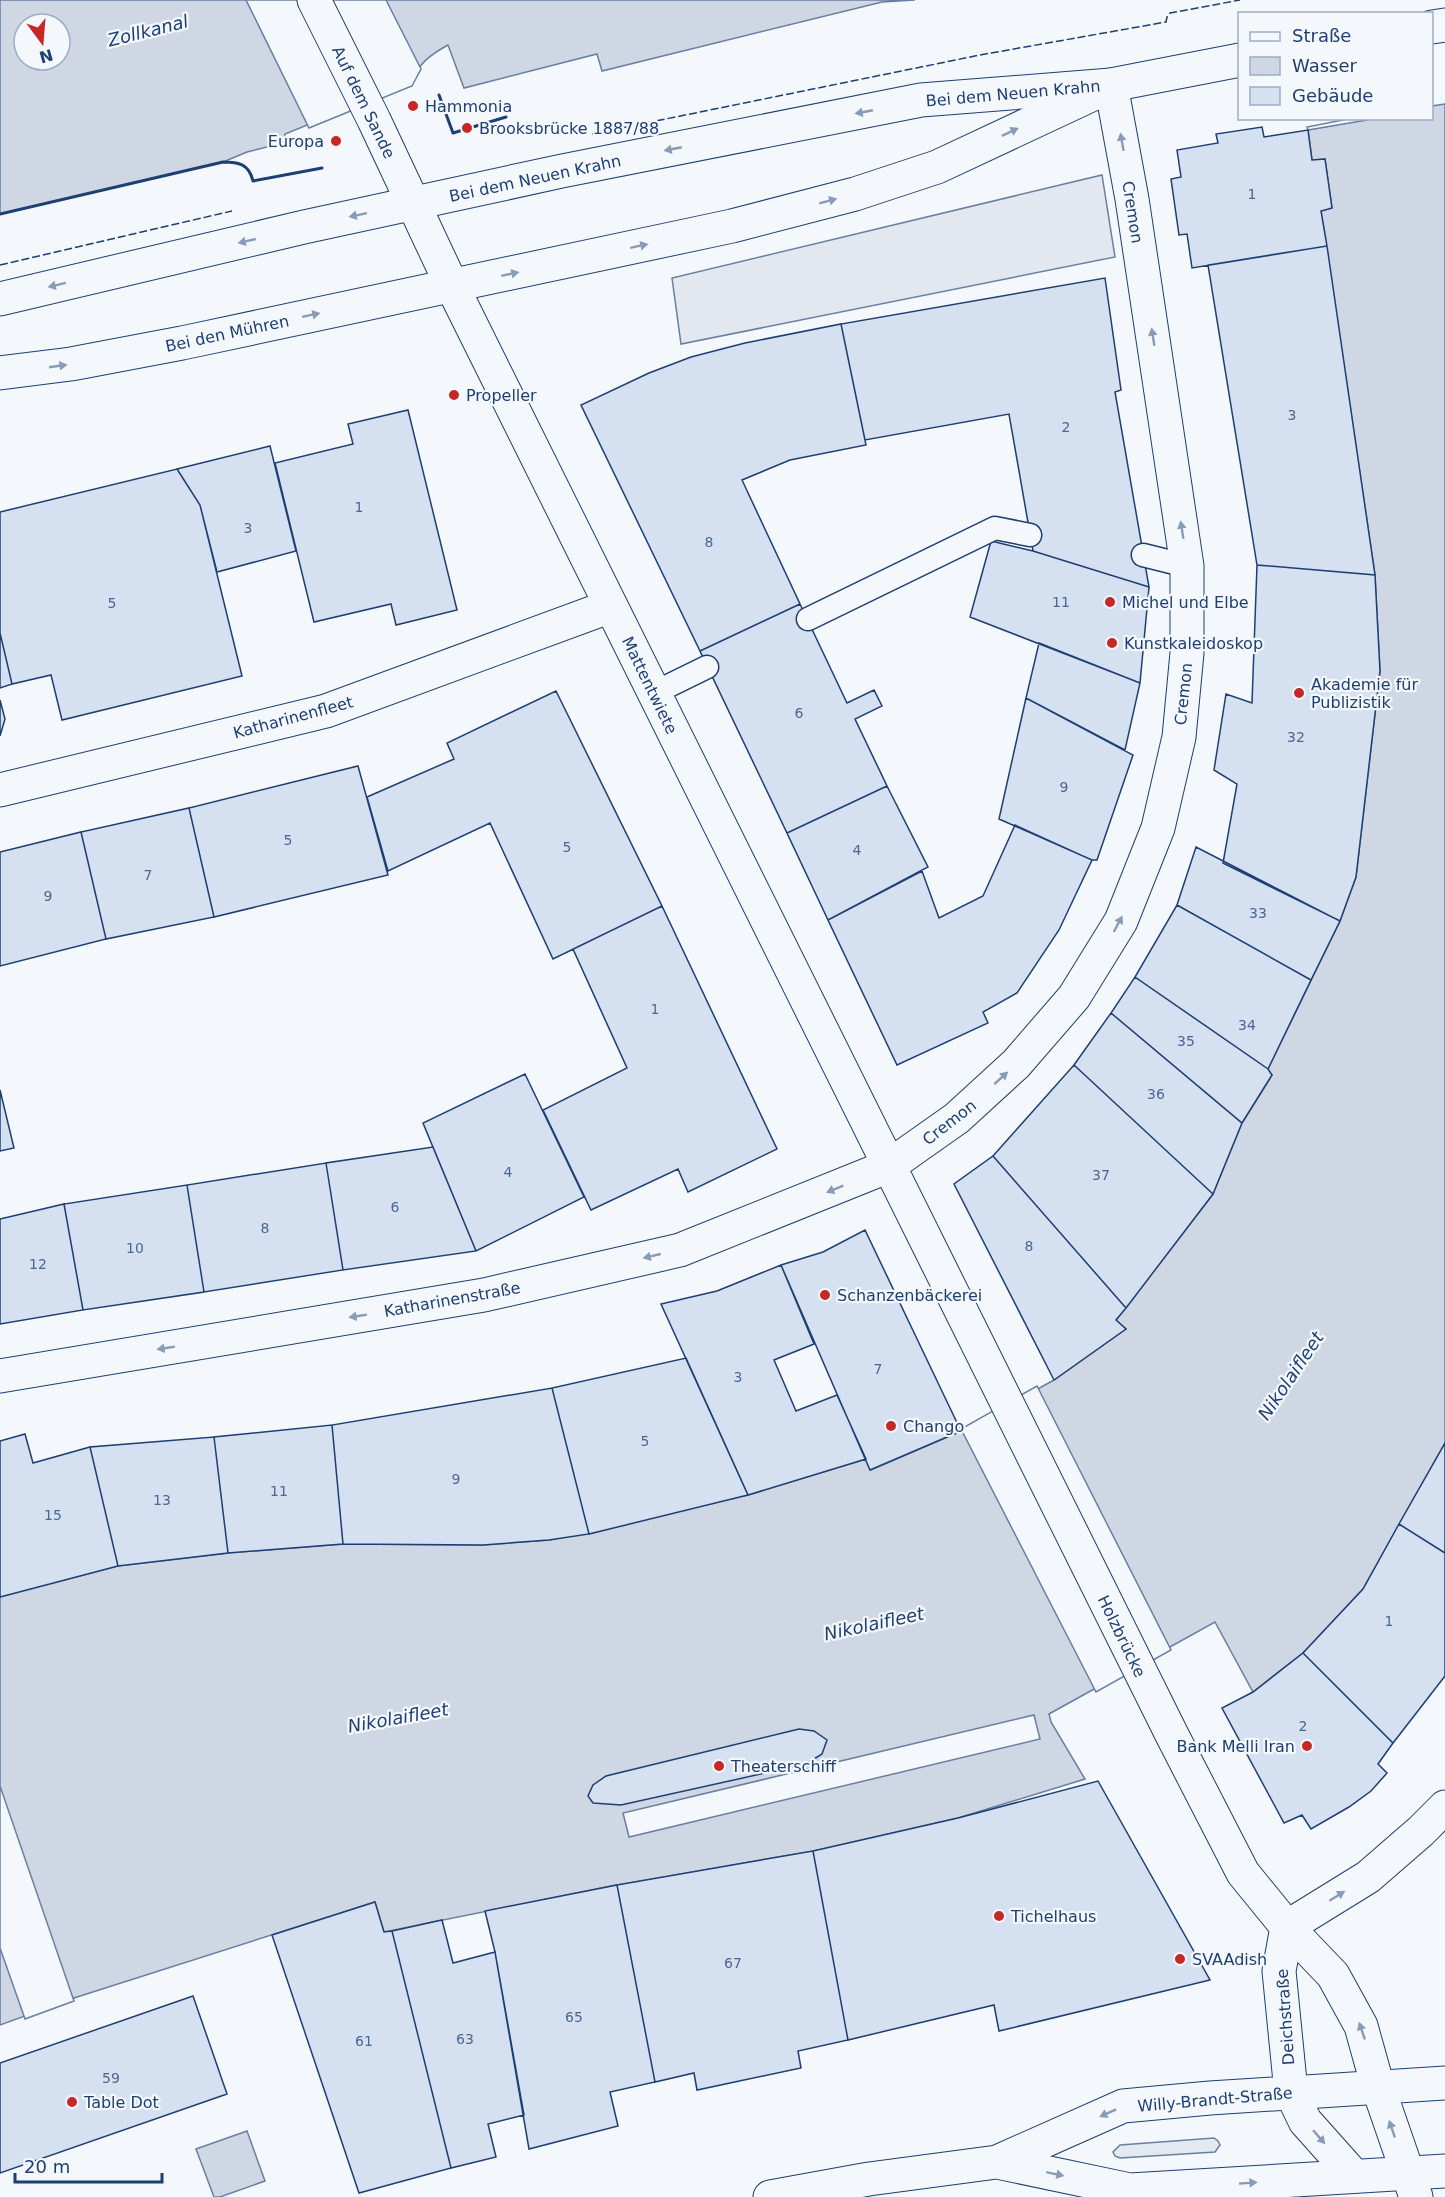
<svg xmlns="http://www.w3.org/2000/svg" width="1445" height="2197" font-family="'DejaVu Sans',sans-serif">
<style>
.green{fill:#e3e9f0;stroke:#687fa3;stroke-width:1.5}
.parking{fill:#e3e8f0;stroke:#687fa3;stroke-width:1.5}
.water{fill:#cfd7e4;stroke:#687fa3;stroke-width:1.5;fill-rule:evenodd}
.pier{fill:#f4f7fb;stroke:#687fa3;stroke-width:1.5}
.building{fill:#d5e0f0;stroke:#1d3f73;stroke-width:1.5}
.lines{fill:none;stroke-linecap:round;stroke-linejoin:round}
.service-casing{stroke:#1d3f73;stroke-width:25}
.minor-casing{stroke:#1d3f73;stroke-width:35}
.secondary-casing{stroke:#1d3f73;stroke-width:35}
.primary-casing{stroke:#1d3f73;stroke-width:35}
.service{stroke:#f4f7fb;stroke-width:22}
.minor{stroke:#f4f7fb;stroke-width:33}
.secondary{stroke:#f4f7fb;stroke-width:33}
.primary{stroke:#f4f7fb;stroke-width:33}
.fence{stroke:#1d3f73;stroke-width:1.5;stroke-dasharray:8 3;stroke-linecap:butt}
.wall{stroke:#1d3f73;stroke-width:3}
.oneway{fill:#889bb7}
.poi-dot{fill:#c62828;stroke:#f4f7fb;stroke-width:2}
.labels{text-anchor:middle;stroke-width:4.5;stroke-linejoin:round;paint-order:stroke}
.number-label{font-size:14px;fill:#4b6792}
.street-label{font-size:16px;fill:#1d3f73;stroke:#f4f7fb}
.poi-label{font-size:16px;fill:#1d3f73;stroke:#f4f7fb;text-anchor:start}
.water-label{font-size:18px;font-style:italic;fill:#1d3f73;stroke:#f4f7fb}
</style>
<rect width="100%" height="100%" fill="#f4f7fb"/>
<path class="green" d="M 1214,2138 L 1218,2141 L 1220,2145 L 1215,2152 L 1120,2158 L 1115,2156 L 1113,2152 L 1120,2145 Z"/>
<path class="parking" d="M 1102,175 L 1115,257 L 681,344 L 672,278 Z"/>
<path class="water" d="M 0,0 L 915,0 L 882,2 L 602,71 L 597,54 L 464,88 L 448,45 C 428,56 420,63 410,83 L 285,134 L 283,143 L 247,152 L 223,162 L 0,214 ZM 24,24 L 60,24 L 60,60 L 24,60 Z
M 1445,104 L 1445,1443 L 1363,1589 L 1303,1653 L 1253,1692 L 1215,1622 L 1049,1714 L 1051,1722 L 1085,1779 L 958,1818 L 813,1851 L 617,1885 L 384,1932 L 375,1902 L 77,1997 L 0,2025 L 0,1597 L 118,1566 L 228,1553 L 343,1544 L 483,1545 L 549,1540 L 748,1495 L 866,1459 L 871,1470 L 961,1431 L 1054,1380 L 1126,1329 L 1116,1320 L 1213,1194 L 1242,1123 L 1272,1075 L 1268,1069 L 1340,921 L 1356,877 L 1380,671 L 1375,575 L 1321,211 L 1332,208 L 1325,159 L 1312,160 L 1308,130 L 1369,119 L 1432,118 L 1432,106 Z
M 247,2131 L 265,2181 L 220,2197 L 214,2197 L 196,2149 Z"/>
<path class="pier" d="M 246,0 L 386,0 L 421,69 L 412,86 L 309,128 Z
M 1353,118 L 1373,119 L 1308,130 L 1307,127 Z
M 1037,1386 L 1171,1650 L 1096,1692 L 961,1429 Z
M 1034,1715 L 1040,1739 L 629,1837 L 623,1813 Z
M 0,1786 L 74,2001 L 25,2019 L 0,1948 Z"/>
<path class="building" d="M 1262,127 L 1264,137 L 1308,130 L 1312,160 L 1325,159 L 1332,208 L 1321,211 L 1327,246 L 1192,268 L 1187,234 L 1179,235 L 1171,179 L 1181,177 L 1177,150 L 1218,143 L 1216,134 Z
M 1327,246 L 1375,575 L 1257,565 L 1208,265 Z
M 1105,278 L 1121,390 L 1115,392 L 1149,587 L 1033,551 L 1009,414 L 865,440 L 841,324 Z
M 841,324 L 866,445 L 790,460 L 742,480 L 800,604 L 700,651 L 581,405 L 649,373 L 691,357 L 745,343 Z
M 408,410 L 457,610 L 396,625 L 391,604 L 314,622 L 275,463 L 353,444 L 348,424 Z
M 270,446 L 296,551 L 217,572 L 200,505 L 177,469 Z
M 177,469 L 200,505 L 242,676 L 62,720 L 51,675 L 12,684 L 0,633 L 0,512 Z
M 991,541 L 1033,551 L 1149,587 L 1140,683 L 970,617 Z
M 1257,565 L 1375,575 L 1380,671 L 1356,877 L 1340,921 L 1223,863 L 1237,784 L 1214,770 L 1226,694 L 1252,703 Z
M 800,604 L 847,703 L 874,690 L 882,706 L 855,719 L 887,786 L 787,833 L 700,651 Z
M 0,633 L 12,684 L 0,688 Z
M 1039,643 L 1140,683 L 1125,750 L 1026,698 Z
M 556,691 L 662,906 L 553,959 L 490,823 L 388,871 L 367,797 L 454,759 L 447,743 Z
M 1026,698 L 1133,755 L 1097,860 L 1092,860 L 999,819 Z
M 0,700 L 5,719 L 0,736 Z
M 358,766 L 388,875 L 214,917 L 189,808 Z
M 887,786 L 928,867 L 828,920 L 787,833 Z
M 189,808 L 214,917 L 106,939 L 81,832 Z
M 1015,825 L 1092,860 L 1059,930 L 1017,993 L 983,1012 L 988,1023 L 897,1065 L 828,920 L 922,871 L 939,918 L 983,896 Z
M 81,832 L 106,939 L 0,966 L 0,852 Z
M 1196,847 L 1340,921 L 1311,980 L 1177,905 Z
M 1177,905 L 1311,980 L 1268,1069 L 1135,977 Z
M 662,906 L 777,1149 L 688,1192 L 678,1169 L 591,1210 L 543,1110 L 627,1068 L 573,949 Z
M 1135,977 L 1268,1069 L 1272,1075 L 1242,1123 L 1111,1013 Z
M 1111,1013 L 1242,1123 L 1213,1194 L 1074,1065 Z
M 1074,1065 L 1213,1194 L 1126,1308 L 993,1156 Z
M 525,1074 L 584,1197 L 476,1251 L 423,1123 Z
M 0,1090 L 14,1148 L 0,1151 Z
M 433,1147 L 476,1251 L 343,1270 L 326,1163 Z
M 993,1156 L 1126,1308 L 1116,1320 L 1126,1329 L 1054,1380 L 954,1184 Z
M 326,1163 L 343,1270 L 204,1292 L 187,1185 Z
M 187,1185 L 204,1292 L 83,1310 L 64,1204 Z
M 64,1204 L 83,1310 L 0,1324 L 0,1219 Z
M 865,1230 L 961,1431 L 870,1470 L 781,1265 L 823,1252 Z
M 781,1265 L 814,1344 L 774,1360 L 796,1411 L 837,1395 L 866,1459 L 748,1495 L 661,1304 L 717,1291 Z
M 686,1358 L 748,1495 L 589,1534 L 552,1388 Z
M 552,1388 L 589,1534 L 549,1540 L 483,1545 L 343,1544 L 332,1425 Z
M 332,1425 L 343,1544 L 228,1553 L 214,1437 Z
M 25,1434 L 33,1463 L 90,1447 L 118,1566 L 0,1597 L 0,1441 Z
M 214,1437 L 228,1553 L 118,1566 L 90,1447 Z
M 1445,1443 L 1445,1553 L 1399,1524 Z
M 1399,1524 L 1445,1553 L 1445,1676 L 1393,1743 L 1303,1653 L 1363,1589 Z
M 1303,1653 L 1393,1743 L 1378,1764 L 1387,1773 L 1371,1791 L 1349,1807 L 1311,1829 L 1302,1815 L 1284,1823 L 1222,1708 L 1253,1692 Z
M 799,1729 L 814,1731 L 827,1740 L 822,1754 L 806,1764 L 621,1805 L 593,1803 L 588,1796 L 593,1785 L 606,1776 Z
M 1098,1781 L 1210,1980 L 999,2031 L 994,2005 L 848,2040 L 813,1851 L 958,1818 Z
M 813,1851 L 848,2040 L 798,2051 L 801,2068 L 697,2090 L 694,2073 L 655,2082 L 617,1885 Z
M 617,1885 L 655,2082 L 610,2092 L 618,2126 L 529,2149 L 495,1952 L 485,1911 Z
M 375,1902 L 384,1932 L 392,1931 L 451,2168 L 359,2193 L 272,1935 Z
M 442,1920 L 453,1963 L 495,1952 L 524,2115 L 488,2124 L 496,2157 L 451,2168 L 392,1931 Z
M 193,1996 L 227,2094 L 0,2173 L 0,2063 Z"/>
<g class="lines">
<defs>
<path id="service" d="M 1143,555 L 1187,566
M 808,619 L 995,528 L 1030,535
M 654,693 L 707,667"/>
<path id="minor" d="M 314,0 L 374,120 L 452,286 L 1172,1735 L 1243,1873 L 1287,1927 L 1333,1975 L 1361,2026 L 1378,2087 L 1416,2197
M 0,790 L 326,711 L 611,606
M 0,1376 L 484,1295 L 680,1250 L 889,1166 L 957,1118 L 1016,1064 L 1074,997 L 1121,921 L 1158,828 L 1179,737 L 1187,653 L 1187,566 L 1132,199 L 1111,85
M 1354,2176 L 1305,2121 L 1291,2092 L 1279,1971 L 1287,1927 L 1368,1877 L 1421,1831 L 1445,1807"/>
<path id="secondary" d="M 1432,27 L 1445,25
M 0,299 L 304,227 L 562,171 L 921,100 L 1111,85 L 1240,60
M 0,373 L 71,364 L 182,343 L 732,226 L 855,194 L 937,167 L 1093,94"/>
<path id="primary" d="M 997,2162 L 1130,2190 L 1445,2171
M 770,2197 L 869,2179 L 997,2162 L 1123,2106 L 1210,2098 L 1445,2083"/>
</defs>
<use href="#service" class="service-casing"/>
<use href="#minor" class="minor-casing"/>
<use href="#secondary" class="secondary-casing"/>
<use href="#primary" class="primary-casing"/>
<use href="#service" class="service"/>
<use href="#minor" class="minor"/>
<use href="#secondary" class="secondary"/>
<use href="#primary" class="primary"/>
<path class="fence" d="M 592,134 L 980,55 L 1166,22 L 1167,17 L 1170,13 L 1240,0
M 0,265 L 232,211"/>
<path class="wall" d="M 439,95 L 453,133 L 506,117
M 0,214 L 223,162 C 239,162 249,164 253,181 L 322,168"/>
</g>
<defs><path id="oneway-solid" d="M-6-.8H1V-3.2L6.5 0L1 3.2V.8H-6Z" transform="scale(1.5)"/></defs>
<g class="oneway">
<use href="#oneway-solid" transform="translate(864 112) rotate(169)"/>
<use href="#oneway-solid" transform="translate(1010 132) rotate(-25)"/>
<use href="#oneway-solid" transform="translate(1122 142) rotate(-100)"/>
<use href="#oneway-solid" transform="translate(673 149) rotate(169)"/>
<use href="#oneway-solid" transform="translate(828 201) rotate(-15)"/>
<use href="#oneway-solid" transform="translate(358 215) rotate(168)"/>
<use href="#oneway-solid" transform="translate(247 241) rotate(167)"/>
<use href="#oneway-solid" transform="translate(639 246) rotate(-12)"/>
<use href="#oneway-solid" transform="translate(510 274) rotate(-12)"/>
<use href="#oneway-solid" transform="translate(57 285) rotate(166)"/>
<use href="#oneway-solid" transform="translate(311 315) rotate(-12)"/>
<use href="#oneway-solid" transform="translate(1153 337) rotate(-99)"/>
<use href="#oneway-solid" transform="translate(58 366) rotate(-8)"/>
<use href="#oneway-solid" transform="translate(1182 530) rotate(-99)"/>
<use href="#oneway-solid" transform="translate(1118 924) rotate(-62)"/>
<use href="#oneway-solid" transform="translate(1001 1078) rotate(-42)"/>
<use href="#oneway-solid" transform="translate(835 1189) rotate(158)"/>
<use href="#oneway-solid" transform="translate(652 1256) rotate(167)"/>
<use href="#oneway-solid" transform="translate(358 1316) rotate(171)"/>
<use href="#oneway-solid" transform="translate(166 1348) rotate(171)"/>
<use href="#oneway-solid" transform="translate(1337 1896) rotate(-32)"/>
<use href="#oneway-solid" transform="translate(1362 2031) rotate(-109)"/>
<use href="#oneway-solid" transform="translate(1108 2113) rotate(156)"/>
<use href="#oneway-solid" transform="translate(1392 2129) rotate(-109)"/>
<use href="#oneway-solid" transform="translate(1319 2137) rotate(49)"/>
<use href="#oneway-solid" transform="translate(1055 2174) rotate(12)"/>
<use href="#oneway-solid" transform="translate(1248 2183) rotate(-4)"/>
</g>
<g class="poi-dot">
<circle cx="413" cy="106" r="6"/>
<circle cx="467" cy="128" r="6"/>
<circle cx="336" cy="141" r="6"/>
<circle cx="454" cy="395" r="6"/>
<circle cx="1110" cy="602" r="6"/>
<circle cx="1112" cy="643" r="6"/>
<circle cx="1299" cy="693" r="6"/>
<circle cx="825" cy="1295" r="6"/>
<circle cx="891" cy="1426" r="6"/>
<circle cx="1307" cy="1746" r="6"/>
<circle cx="719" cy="1766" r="6"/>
<circle cx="999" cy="1916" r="6"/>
<circle cx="1180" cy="1959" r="6"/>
<circle cx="72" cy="2102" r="6"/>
</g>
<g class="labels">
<g class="number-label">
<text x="1252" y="199">1</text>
<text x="1292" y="420">3</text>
<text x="1066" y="432">2</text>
<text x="359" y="512">1</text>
<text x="248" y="533">3</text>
<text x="709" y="547">8</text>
<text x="1061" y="607">11</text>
<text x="112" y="608">5</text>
<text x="799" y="718">6</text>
<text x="1296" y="742">32</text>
<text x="1064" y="792">9</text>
<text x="288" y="845">5</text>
<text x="567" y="852">5</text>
<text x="857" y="855">4</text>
<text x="148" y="880">7</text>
<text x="48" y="901">9</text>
<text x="1258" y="918">33</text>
<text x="655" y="1014">1</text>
<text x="1247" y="1030">34</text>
<text x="1186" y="1046">35</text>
<text x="1156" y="1099">36</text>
<text x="508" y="1177">4</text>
<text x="1101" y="1180">37</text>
<text x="395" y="1212">6</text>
<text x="265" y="1233">8</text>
<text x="1029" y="1251">8</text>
<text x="135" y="1253">10</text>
<text x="38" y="1269">12</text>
<text x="878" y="1374">7</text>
<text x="738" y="1382">3</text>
<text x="645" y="1446">5</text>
<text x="456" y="1484">9</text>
<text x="279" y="1496">11</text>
<text x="162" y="1505">13</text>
<text x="53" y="1520">15</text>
<text x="1389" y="1626">1</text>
<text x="1303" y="1731">2</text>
<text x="733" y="1968">67</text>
<text x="574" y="2022">65</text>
<text x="465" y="2044">63</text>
<text x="364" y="2046">61</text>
<text x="111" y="2083">59</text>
</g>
<g class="street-label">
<text transform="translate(1013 93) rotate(-5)" y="6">Bei dem Neuen Krahn</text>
<text transform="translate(364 102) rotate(64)" y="6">Auf dem Sande</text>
<text transform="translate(535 178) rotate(-12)" y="6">Bei dem Neuen Krahn</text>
<text transform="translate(1133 212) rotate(81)" y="6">Cremon</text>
<text transform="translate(227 333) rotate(-12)" y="6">Bei den Mühren</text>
<text transform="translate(650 685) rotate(64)" y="6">Mattentwiete</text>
<text transform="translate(1183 694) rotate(-84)" y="6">Cremon</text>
<text transform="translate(293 717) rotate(-15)" y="6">Katharinenfleet</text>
<text transform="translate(949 1122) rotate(-38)" y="6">Cremon</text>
<text transform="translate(452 1299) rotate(-10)" y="6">Katharinenstraße</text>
<text transform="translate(1122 1636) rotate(64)" y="6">Holzbrücke</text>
<text transform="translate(1285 2017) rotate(-94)" y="6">Deichstraße</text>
<text transform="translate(1215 2099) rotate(-5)" y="6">Willy-Brandt-Straße</text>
</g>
<g class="poi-label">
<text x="425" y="112">Hammonia</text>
<text x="479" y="134">Brooksbrücke 1887/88</text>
<text x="324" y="147" text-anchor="end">Europa</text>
<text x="466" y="401">Propeller</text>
<text x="1122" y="608">Michel und Elbe</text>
<text x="1124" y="649">Kunstkaleidoskop</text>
<text x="1311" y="690">Akademie für<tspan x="1311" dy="18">Publizistik</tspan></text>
<text x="837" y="1301">Schanzenbäckerei</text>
<text x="903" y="1432">Chango</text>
<text x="1295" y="1752" text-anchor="end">Bank Melli Iran</text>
<text x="731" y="1772">Theaterschiff</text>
<text x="1011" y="1922">Tichelhaus</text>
<text x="1192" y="1965">SVAAdish</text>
<text x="84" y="2108">Table Dot</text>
</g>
<g class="water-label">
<text transform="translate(148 31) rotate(-14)" y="6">Zollkanal</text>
<text transform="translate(1291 1376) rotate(-56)" y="6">Nikolaifleet</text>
<text transform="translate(874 1624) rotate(-12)" y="6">Nikolaifleet</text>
<text transform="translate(398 1718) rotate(-10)" y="6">Nikolaifleet</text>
</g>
</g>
<rect x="1238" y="12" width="195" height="108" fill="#f4f7fb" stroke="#9eadc5" stroke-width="1.5"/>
<rect x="1250" y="32" width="30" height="9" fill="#f4f7fb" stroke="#9eadc5" stroke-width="1.5"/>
<text x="1292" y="42" font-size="18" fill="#1d3f73">Straße</text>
<rect x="1250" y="57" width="30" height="18" fill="#cfd7e4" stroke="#9eadc5" stroke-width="1.5"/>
<text x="1292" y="72" font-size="18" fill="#1d3f73">Wasser</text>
<rect x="1250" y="87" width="30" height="18" fill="#d5e0f0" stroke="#9eadc5" stroke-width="1.5"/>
<text x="1292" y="102" font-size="18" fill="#1d3f73">Gebäude</text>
<g transform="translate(42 42) rotate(164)"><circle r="28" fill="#f4f7fb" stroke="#9eadc5" stroke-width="1.5"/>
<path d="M0-4.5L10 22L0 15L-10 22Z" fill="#c62828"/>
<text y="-9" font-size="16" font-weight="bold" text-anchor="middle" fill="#1d3f73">N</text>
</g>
<path d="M15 2173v9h147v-9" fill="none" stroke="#1d3f73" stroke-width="3"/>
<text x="24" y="2173" font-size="18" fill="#1d3f73" stroke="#f4f7fb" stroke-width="4.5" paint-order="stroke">20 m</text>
</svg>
